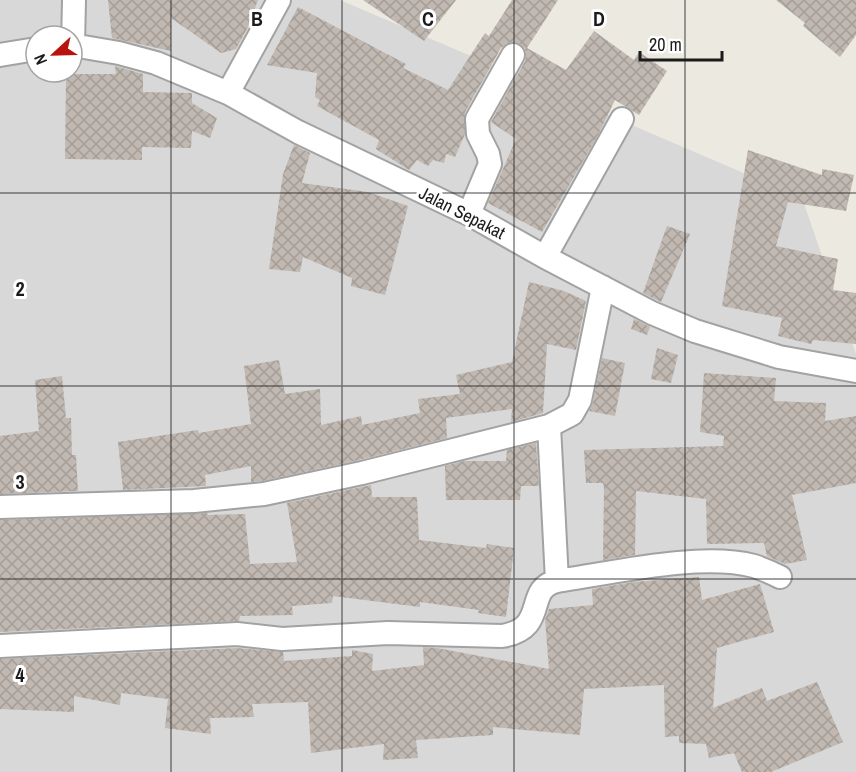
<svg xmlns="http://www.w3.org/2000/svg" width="856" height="772" font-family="'Archivo Narrow',sans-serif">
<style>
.residential{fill:#d9d8d8;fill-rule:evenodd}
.building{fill:url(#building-cross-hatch)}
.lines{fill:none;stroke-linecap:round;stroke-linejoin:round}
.minor-casing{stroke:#a2a2a2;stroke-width:26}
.minor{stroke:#fff;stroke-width:22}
.grid{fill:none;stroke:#1b1b1b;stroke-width:1.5;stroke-opacity:0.55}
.labels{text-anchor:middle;stroke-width:6;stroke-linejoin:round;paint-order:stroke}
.street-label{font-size:18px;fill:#1b1b1b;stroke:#fff}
.grid-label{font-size:20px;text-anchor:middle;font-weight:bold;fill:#1b1b1b;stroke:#fff;stroke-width:6;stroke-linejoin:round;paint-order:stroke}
</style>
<defs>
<pattern id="building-cross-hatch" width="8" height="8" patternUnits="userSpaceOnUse" patternTransform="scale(1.5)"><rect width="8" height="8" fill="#c0b8b1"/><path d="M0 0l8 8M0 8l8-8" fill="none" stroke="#a49e98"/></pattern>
</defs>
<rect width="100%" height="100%" fill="#ece9e1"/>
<path class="residential" d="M 0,0 L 340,0 L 802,198 L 856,354 L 856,772 L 0,772 ZM 36,36 L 72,36 L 72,72 L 36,72 Z"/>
<path class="building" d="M 108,0 L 258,0 L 247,29 L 236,49 L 221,53 L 171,18 L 171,51 L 112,38 Z
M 363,0 L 456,0 L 424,41 Z
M 512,0 L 558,0 L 527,48 L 566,70 L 594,31 L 634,60 L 639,52 L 667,71 L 639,115 L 615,100 L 597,137 L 542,232 L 488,203 L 516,139 L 491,122 L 525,61 L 526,55 L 525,49 L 520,44 L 512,42 L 506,44 L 501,48 L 465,112 L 465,134 L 455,157 L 446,154 L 444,163 L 433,160 L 428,166 L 417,160 L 409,170 L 376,149 L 379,140 L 317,106 L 320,100 L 315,97 L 317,73 L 267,65 L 298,7 L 406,64 L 403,68 L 448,90 L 485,33 L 489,36 Z
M 776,0 L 856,0 L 856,35 L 840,57 L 803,26 L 805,23 Z
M 115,66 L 143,74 L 143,92 L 192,93 L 192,103 L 217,118 L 210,138 L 192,131 L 191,148 L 142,147 L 142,160 L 65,159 L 66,74 L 116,74 Z
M 294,145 L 310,153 L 302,183 L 368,192 L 408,206 L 385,295 L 351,286 L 352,278 L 303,257 L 300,272 L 269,269 L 283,174 Z
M 748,150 L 822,175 L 822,169 L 854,175 L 846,211 L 788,202 L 776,246 L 838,259 L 833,290 L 856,293 L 856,344 L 813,340 L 811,344 L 778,336 L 782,318 L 722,306 Z
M 667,226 L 690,234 L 661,302 L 643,293 Z
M 529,282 L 564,291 L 586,301 L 576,350 L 547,344 L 543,413 L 511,422 L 512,409 L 446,418 L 447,438 L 359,460 L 262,481 L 251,482 L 251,466 L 205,475 L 206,486 L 123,490 L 118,442 L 198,430 L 199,433 L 251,424 L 244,366 L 279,360 L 285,394 L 320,389 L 321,425 L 361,416 L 362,425 L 420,413 L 418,399 L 460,394 L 456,375 L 512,362 Z
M 634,319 L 650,327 L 647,335 L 631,329 Z
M 657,348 L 678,355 L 671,383 L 651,379 Z
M 602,358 L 625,363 L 615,416 L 589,411 L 593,403 Z
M 704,373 L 776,378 L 774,401 L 826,403 L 825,421 L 856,416 L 856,483 L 792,495 L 807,560 L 785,564 L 767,556 L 764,543 L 707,544 L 706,499 L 636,491 L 635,555 L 603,560 L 604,488 L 603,483 L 586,483 L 584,450 L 723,446 L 724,436 L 700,432 Z
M 62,376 L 66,418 L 71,418 L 72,455 L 76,455 L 78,491 L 0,494 L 0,436 L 39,431 L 35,380 Z
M 536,443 L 539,486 L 521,486 L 520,500 L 446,500 L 445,466 L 464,461 L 506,461 L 507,450 Z
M 371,485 L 372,497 L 417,497 L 419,540 L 486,548 L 487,544 L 514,548 L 506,617 L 478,613 L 479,610 L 420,602 L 420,607 L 333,596 L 332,603 L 292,606 L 293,615 L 240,616 L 239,621 L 0,632 L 0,520 L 207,513 L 208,515 L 245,514 L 250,564 L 297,562 L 287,503 Z
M 699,577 L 702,600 L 760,584 L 774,632 L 717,648 L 713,708 L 762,688 L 767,701 L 817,682 L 843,742 L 771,772 L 742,772 L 734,753 L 709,758 L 706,744 L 679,743 L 679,736 L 665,737 L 664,685 L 584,689 L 580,735 L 493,727 L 493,735 L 416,740 L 418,758 L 383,760 L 384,744 L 311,753 L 308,702 L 252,704 L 254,717 L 210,718 L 211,734 L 165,728 L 168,699 L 121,693 L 120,705 L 74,696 L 74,712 L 0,709 L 0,659 L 237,648 L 283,652 L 284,661 L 352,656 L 352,650 L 373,654 L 372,671 L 424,665 L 423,647 L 437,648 L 549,669 L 545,620 L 549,609 L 593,605 L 592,589 L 634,582 Z"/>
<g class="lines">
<defs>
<path id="minor" d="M 72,45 L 119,53 L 156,63 L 228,93 L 298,132 L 469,214 L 545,257 L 652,313 L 695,331 L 779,357 L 856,371
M 73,45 L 74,0
M 0,55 L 36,49
M 228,93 L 279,0
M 469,214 L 490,164 L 488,154 L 478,134 L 477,119 L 513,55
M 545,257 L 622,119
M 549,426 L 557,581
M 0,507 L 194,501 L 264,494 L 362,473 L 549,426 L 572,414 L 580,400 L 603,287
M 0,646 L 237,634 L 282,639 L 388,633 L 502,636 C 550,628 523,589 557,581 C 613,573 700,552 754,566 C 763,569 772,573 780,577"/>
</defs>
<use href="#minor" class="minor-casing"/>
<use href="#minor" class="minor"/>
</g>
<path class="grid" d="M 171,0 L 171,772M 342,0 L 342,772M 514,0 L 514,772M 685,0 L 685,772M 0,193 L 856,193M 0,386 L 856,386M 0,579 L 856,579"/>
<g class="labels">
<g class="street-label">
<text transform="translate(462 213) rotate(27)" y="6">Jalan Sepakat</text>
</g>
</g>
<g class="grid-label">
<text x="257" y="26">B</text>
<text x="428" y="26">C</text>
<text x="599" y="26">D</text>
<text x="20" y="296">2</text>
<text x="20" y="489">3</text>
<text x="20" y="682">4</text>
</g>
<g transform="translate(54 54) rotate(248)"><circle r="28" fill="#ffffff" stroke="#a4a4a4" stroke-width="1.5"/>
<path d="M0-4.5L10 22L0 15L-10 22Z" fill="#b8130e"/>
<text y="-9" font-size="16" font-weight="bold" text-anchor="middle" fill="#1b1b1b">N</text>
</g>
<path d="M640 51v9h82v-9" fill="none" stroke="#1b1b1b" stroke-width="3"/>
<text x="649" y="51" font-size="18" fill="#1b1b1b" stroke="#ffffff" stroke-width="4.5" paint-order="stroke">20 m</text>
</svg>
